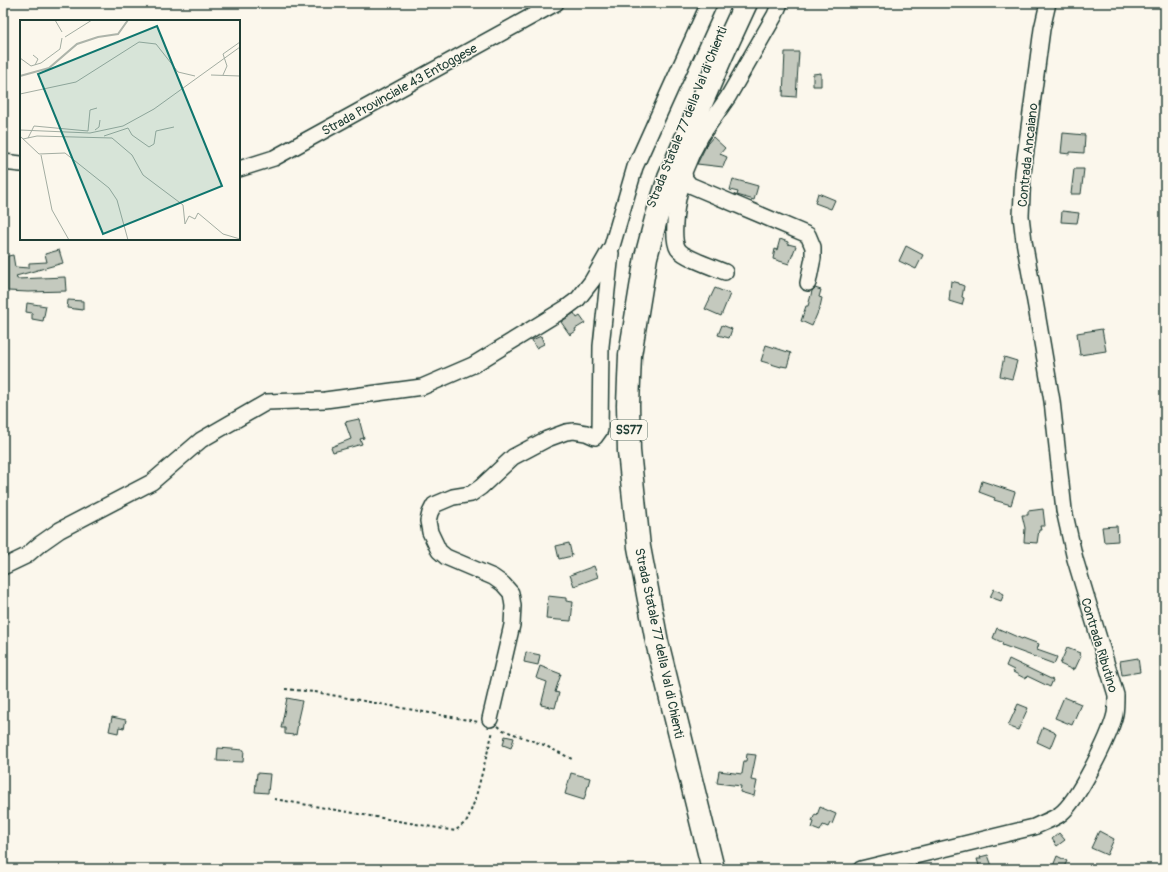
<svg xmlns="http://www.w3.org/2000/svg" width="1168" height="872" font-family="Pangolin,sans-serif">
<style>
.building{fill:#c4c9be;stroke:#1f3d34}
.lines{fill:none;stroke-linecap:round;stroke-linejoin:round}
.minor-casing{stroke:#1f3d34;stroke-width:18}
.highway-casing{stroke:#1f3d34;stroke-width:25}
.path{stroke:#1f3d34;stroke-width:2;stroke-dasharray:3 3;stroke-linecap:butt}
.minor{stroke:#fbf7ec;stroke-width:15}
.highway{stroke:#fbf7ec;stroke-width:22}
.labels{text-anchor:middle;stroke-width:3;stroke-linejoin:round;paint-order:stroke}
.shield{fill:#fbf7ec;stroke:#61756b;stroke-width:1}
.shield-label{font-size:12px;font-weight:bold;fill:#1f3d34}
.street-label{font-size:13px;fill:#1f3d34;stroke:#fbf7ec}
.inset-river{fill:none;stroke:#adb4aa;stroke-width:2}
.inset-road{fill:none;stroke:#a3ada2;stroke-width:1}
.view{fill:#0f766e;fill-opacity:0.15;stroke:#0f766e;stroke-width:2}
.inset-edge{fill:none;stroke:#1f3d34;stroke-width:2}
</style>
<rect width="100%" height="100%" fill="#fbf7ec"/>
<filter id="ink" filterUnits="userSpaceOnUse"><feTurbulence type="fractalNoise" baseFrequency=".025" numOctaves="2"/><feDisplacementMap in="SourceGraphic" scale="8" xChannelSelector="R" yChannelSelector="G"/><feConvolveMatrix kernelMatrix="1 2 1 2 8 2 1 2 1" color-interpolation-filters="sRGB"/></filter>
<g filter="url(#ink)">
<path class="building" d="M 785,52 L 799,52 L 796,97 L 783,96 Z
M 821,73 L 821,86 L 813,86 L 813,74 Z
M 1063,133 L 1085,135 L 1084,153 L 1070,152 L 1070,154 L 1061,153 Z
M 713,137 L 725,148 L 720,154 L 727,157 L 723,167 L 697,164 L 707,144 Z
M 1074,169 L 1084,169 L 1081,194 L 1071,194 Z
M 733,179 L 758,186 L 754,200 L 737,195 L 738,192 L 730,190 Z
M 818,193 L 835,200 L 831,209 L 815,203 Z
M 1062,211 L 1079,213 L 1077,223 L 1061,222 Z
M 780,239 L 788,242 L 788,244 L 796,246 L 789,264 L 773,259 L 775,249 L 777,250 Z
M 906,246 L 923,255 L 916,269 L 899,261 Z
M 59,250 L 63,263 L 16,276 L 17,279 L 65,277 L 66,291 L 28,292 L 8,291 L 8,256 L 13,255 L 15,267 L 29,268 L 29,263 L 47,262 L 45,254 Z
M 951,281 L 959,283 L 959,284 L 964,286 L 962,297 L 964,298 L 962,305 L 949,301 Z
M 715,288 L 730,294 L 721,316 L 705,309 Z
M 815,288 L 821,290 L 819,297 L 822,298 L 820,307 L 812,326 L 801,321 L 806,306 L 808,306 L 812,291 Z
M 68,300 L 83,301 L 83,310 L 67,308 Z
M 27,303 L 46,306 L 43,321 L 32,319 L 32,313 L 26,312 Z
M 574,313 L 577,318 L 580,316 L 585,323 L 575,329 L 576,331 L 570,335 L 561,322 Z
M 722,325 L 732,329 L 729,338 L 718,335 Z
M 1102,329 L 1106,351 L 1080,355 L 1077,333 Z
M 541,336 L 544,344 L 536,348 L 532,340 Z
M 766,345 L 791,353 L 787,367 L 781,366 L 781,367 L 761,361 Z
M 1004,357 L 1017,361 L 1012,379 L 1000,376 Z
M 359,419 L 364,438 L 360,439 L 362,444 L 333,452 L 331,447 L 351,439 L 345,422 Z
M 982,481 L 1015,492 L 1011,505 L 994,500 L 995,498 L 979,492 Z
M 1043,509 L 1045,526 L 1040,526 L 1041,530 L 1039,530 L 1037,543 L 1024,542 L 1025,528 L 1022,515 L 1028,515 L 1028,511 Z
M 1117,526 L 1118,541 L 1104,542 L 1102,527 Z
M 569,543 L 572,556 L 559,559 L 556,546 Z
M 594,566 L 598,577 L 574,586 L 570,575 Z
M 994,589 L 1004,594 L 1001,601 L 990,597 Z
M 548,596 L 566,598 L 566,601 L 573,602 L 571,621 L 546,619 Z
M 997,628 L 1022,639 L 1023,638 L 1039,644 L 1037,650 L 1057,657 L 1054,664 L 1002,645 L 1003,643 L 993,638 Z
M 1067,648 L 1080,653 L 1079,655 L 1081,656 L 1075,669 L 1073,668 L 1073,670 L 1060,664 Z
M 526,652 L 540,655 L 538,665 L 524,662 Z
M 1138,658 L 1140,672 L 1122,675 L 1120,661 Z
M 1009,659 L 1053,680 L 1050,687 L 1027,676 L 1026,679 L 1013,672 L 1014,670 L 1006,666 Z
M 540,666 L 561,674 L 555,692 L 559,693 L 555,708 L 541,705 L 547,682 L 536,678 Z
M 1064,697 L 1081,704 L 1072,725 L 1055,718 Z
M 287,698 L 302,701 L 297,723 L 298,723 L 296,735 L 294,734 L 294,735 L 285,734 L 285,728 L 281,728 Z
M 1018,704 L 1028,708 L 1018,730 L 1008,726 Z
M 112,717 L 126,720 L 124,728 L 119,727 L 118,733 L 109,731 Z
M 1043,727 L 1056,733 L 1050,748 L 1037,742 Z
M 505,736 L 514,738 L 511,748 L 503,745 Z
M 218,748 L 244,750 L 243,762 L 217,761 Z
M 747,754 L 756,755 L 751,780 L 757,781 L 754,796 L 740,792 L 741,786 L 717,783 L 719,771 L 742,774 L 744,761 L 746,761 Z
M 257,773 L 270,774 L 268,793 L 255,792 Z
M 571,773 L 590,778 L 584,800 L 565,794 Z
M 820,807 L 836,814 L 832,824 L 830,823 L 828,827 L 823,825 L 820,831 L 812,828 L 814,822 L 812,821 L 815,814 L 817,815 Z
M 1099,831 L 1114,839 L 1107,855 L 1091,848 Z
M 1059,833 L 1065,840 L 1057,846 L 1052,839 Z
M 988,855 L 992,866 L 984,869 L 980,869 L 977,859 L 981,859 L 980,857 Z
M 1057,856 L 1067,861 L 1063,869 L 1053,866 Z"/>
<g class="lines">
<defs>
<path id="minor" d="M 780,3 L 775,15 L 728,97 L 701,136 L 692,153 L 684,172 L 685,179 L 690,185 L 808,235 L 813,247 L 813,258 L 808,283
M 3,162 L 21,164
M 239,169 L 274,158 L 556,3
M 685,179 C 684,181 682,184 681,187 C 677,199 671,238 678,249 C 683,257 715,268 725,272
M 3,567 L 26,556 L 40,544 L 60,530 L 152,482 L 201,440 L 267,402 L 325,400 L 422,387 L 473,365 L 566,308 L 578,299 L 592,281 L 612,246 L 635,167 L 709,3
M 490,719 L 512,625 L 513,606 L 511,593 L 503,584 L 493,577 L 446,557 L 439,551 L 430,532 L 428,521 L 430,513 L 434,505 L 453,497 L 471,494 L 481,487 L 513,457 L 547,439 L 566,432 L 574,431 L 586,433 L 595,437 L 600,430 L 601,346 L 611,253
M 861,869 L 1034,827 C 1042,823 1051,820 1059,815 C 1077,803 1110,736 1115,714 C 1116,708 1116,701 1116,695 L 1075,559 L 1064,510 L 1052,401 L 1036,307 L 1024,241 L 1021,216 L 1023,173 L 1042,29 L 1048,3"/>
<path id="highway" d="M 713,869 L 657,642 L 639,547 L 629,451 L 628,405 L 630,355 L 646,257 L 656,219 L 669,178 L 722,55 L 746,3"/>
</defs>
<use href="#minor" class="minor-casing"/>
<use href="#highway" class="highway-casing"/>
<path class="path" d="M 285,689 L 315,692 L 479,722
M 498,726 L 503,730 L 544,745 L 572,759
M 274,799 L 455,831 L 467,821 L 475,800 L 493,731"/>
<use href="#minor" class="minor"/>
<use href="#highway" class="highway"/>
</g>
</g>
<g class="labels">
<rect class="shield" x="611" y="420" width="36" height="20" rx="3"/>
<g class="shield-label">
<text x="629" y="434">SS77</text>
</g>
<g class="street-label">
<text transform="translate(399 89) rotate(-29)" y="5">Strada Provinciale 43 Entoggese</text>
<text transform="translate(686 117) rotate(-68)" y="5">Strada Statale 77 della Val di Chienti</text>
<text transform="translate(1027 155) rotate(-84)" y="5">Contrada Ancaiano</text>
<text transform="translate(660 643) rotate(78)" y="5">Strada Statale 77 della Val di Chienti</text>
<text transform="translate(1100 645) rotate(73)" y="5">Contrada Ributino</text>
</g>
</g>
<g transform="translate(20 20)">
<rect width="220" height="220" fill="#fbf7ec"/>
<path class="inset-river" d="M 0,56 L 29,48 L 57,24 L 78,17 L 98,14 L 108,0"/>
<path class="inset-road" d="M 35,0 L 42,12M 45,17 L 72,0M 13,35 L 18,39 L 15,45M 0,38 L 11,46 L 21,43 L 40,29 L 42,18M 191,55 L 220,56M 203,55 L 207,46 L 203,34 L 220,22M 0,74 L 56,62 L 119,22 L 136,24 L 158,52 L 175,56M 0,110 L 70,113 L 103,106 L 134,89 L 220,27M 75,110 L 79,107 L 80,100M 0,116 L 19,134 L 45,133 L 89,168 L 97,180 L 108,220M 84,116 L 108,108 L 112,115 L 129,127 L 134,124 L 136,111 L 154,107M 8,118 L 14,106 L 68,111 L 70,90 L 77,88M 3,119 L 17,116 L 92,118 L 112,135 L 123,155 L 163,185 L 165,204 L 169,196 L 175,199 L 178,193 L 203,214 L 220,219M 21,135 L 32,190 L 49,220"/>
<path class="view" d="M 137,6 L 202,166 L 83,214 L 18,54 Z"/>
<rect width="220" height="220" class="inset-edge"/>
</g>
<rect width="1168" height="872" fill="none" stroke="#fbf7ec" stroke-width="16"/>
<rect x="8" y="8" width="1152" height="856" fill="none" stroke="#1f3d34" stroke-width="1.5" filter="url(#ink)"/>
</svg>
